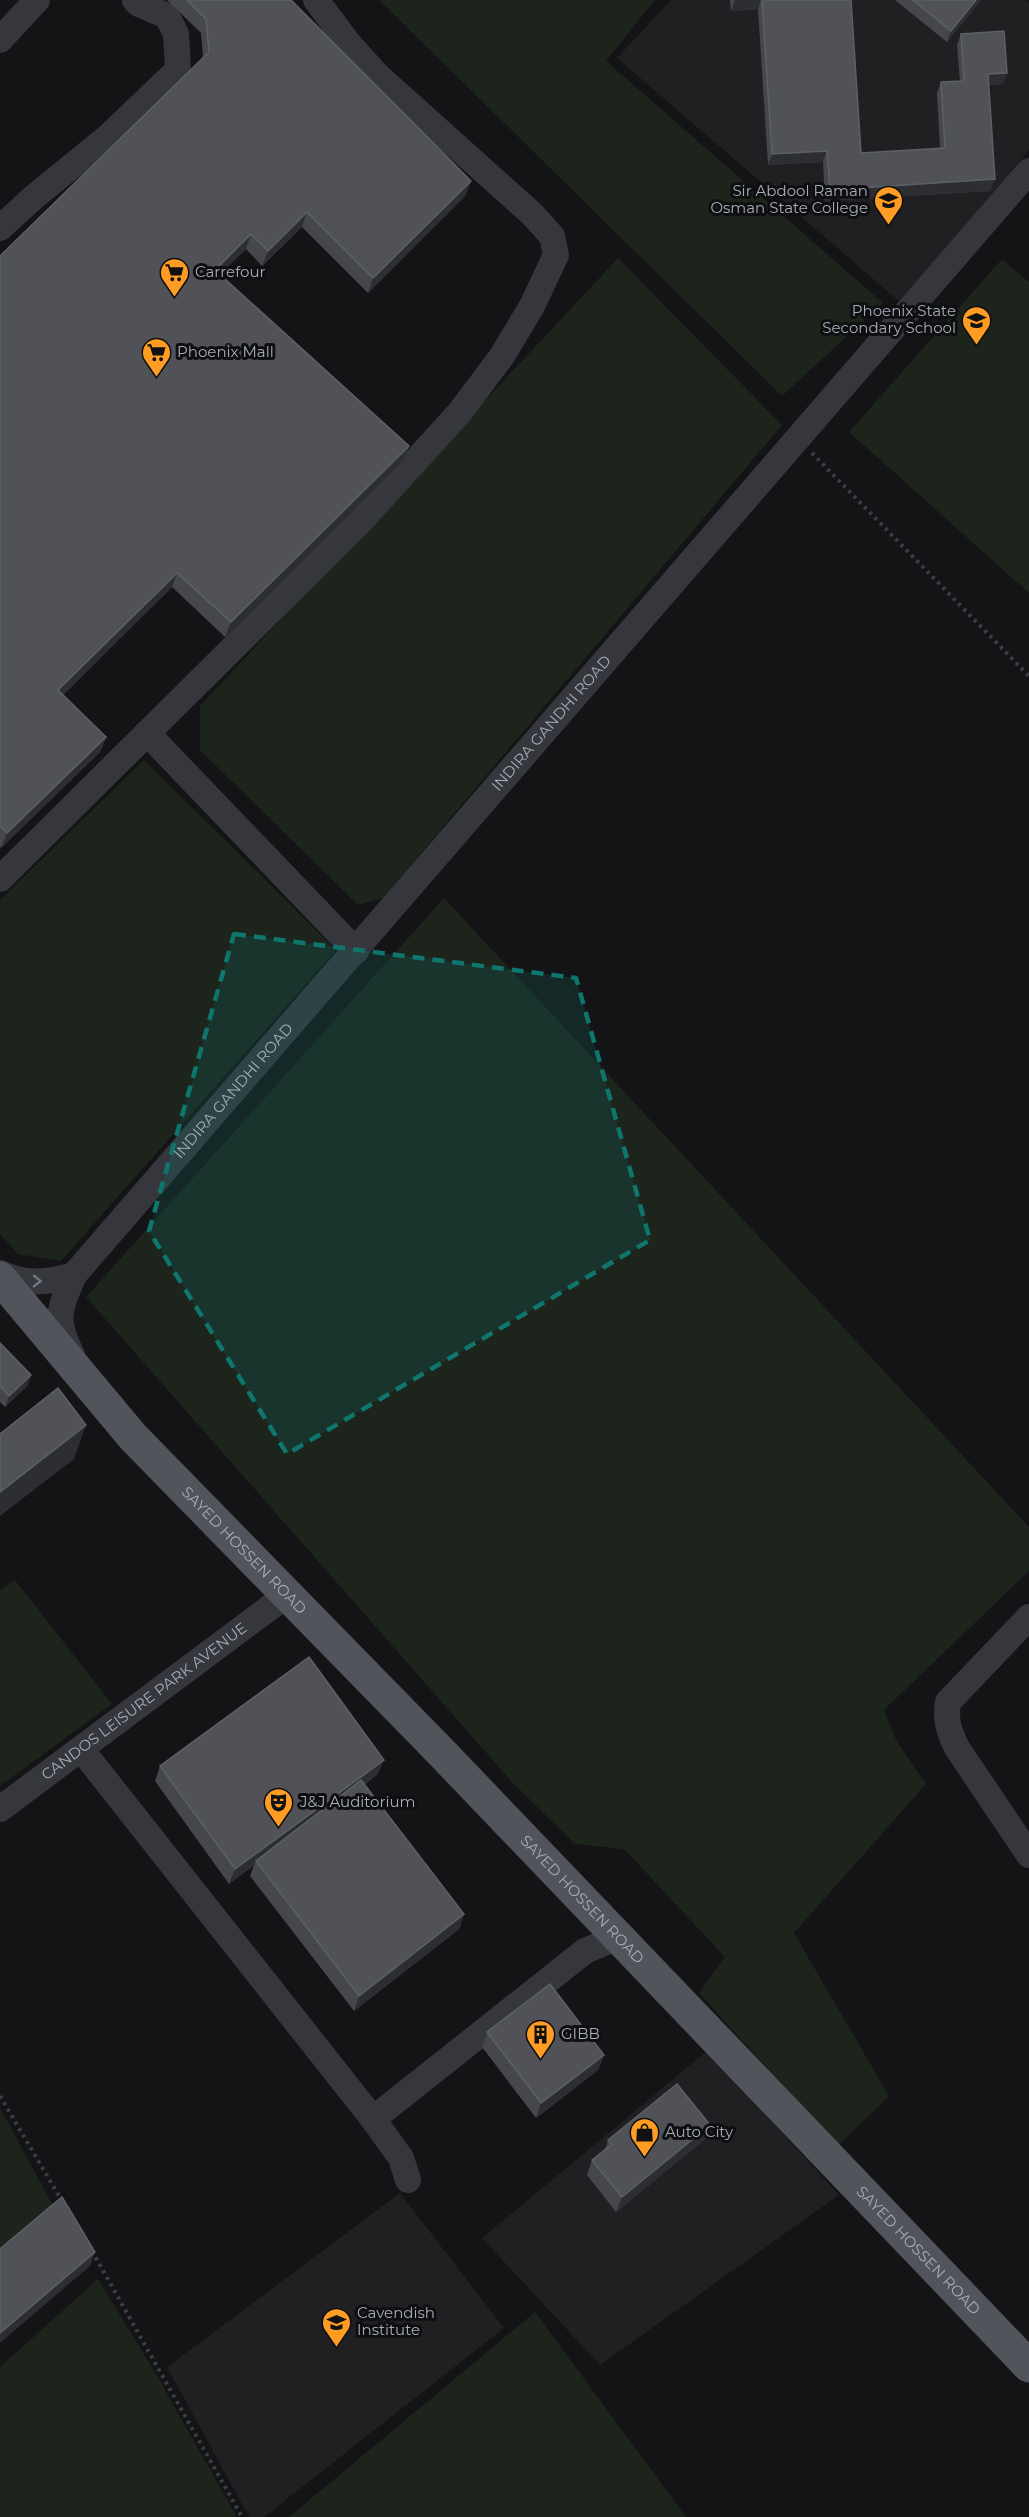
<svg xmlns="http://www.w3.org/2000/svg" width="1029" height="2517" font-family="Montserrat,sans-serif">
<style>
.built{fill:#202023}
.green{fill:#1c241c}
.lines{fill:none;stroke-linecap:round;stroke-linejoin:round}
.path{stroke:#3b3e43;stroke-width:4;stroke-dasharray:3 4.5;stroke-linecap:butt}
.minor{stroke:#35373c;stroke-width:26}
.major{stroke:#51545b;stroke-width:33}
.wall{fill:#45474c}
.shaded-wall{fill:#2d2e32}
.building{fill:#505258;stroke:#5d6067;stroke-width:1.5}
.oneway{stroke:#737880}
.marked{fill:#0f766e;fill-opacity:0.2;stroke:#0f766e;stroke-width:4.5;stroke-dasharray:12 8;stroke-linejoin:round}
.labels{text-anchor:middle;stroke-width:6;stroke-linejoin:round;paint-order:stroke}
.poi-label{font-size:15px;fill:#a5adb8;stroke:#0f0f11;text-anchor:start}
.street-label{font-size:15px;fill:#a5adb8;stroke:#0f0f11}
</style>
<rect width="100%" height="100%" fill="#141416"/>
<path class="built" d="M 671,0 L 1026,0 L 1029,3 L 1029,150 L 900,302 L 617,58 Z
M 707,2051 L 839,2195 L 600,2365 L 482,2238 Z
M 400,2193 L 504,2328 L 264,2517 L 249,2517 L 167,2367 Z"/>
<path class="green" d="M 379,0 L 655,0 L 606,61 L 883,303 L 782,396 Z
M 618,258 L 782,425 L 383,898 L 358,905 L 200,750 L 200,706 Z
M 1002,259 L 1029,282 L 1029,593 L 849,432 Z
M 144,760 L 336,950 L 61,1261 L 18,1254 L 0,1234 L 0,900 Z
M 444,898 L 1029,1527 L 1029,1571 L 884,1710 L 896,1740 L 926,1784 L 794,1933 L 889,2096 L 838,2146 L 699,1993 L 725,1957 L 624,1849 L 575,1844 L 512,1782 L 86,1297 Z
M 15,1580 L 112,1704 L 0,1786 L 0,1590 Z
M 0,2108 L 56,2211 L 0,2256 Z
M 98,2279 L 156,2374 L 237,2517 L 0,2517 L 0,2367 Z
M 535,2312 L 686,2517 L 289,2517 Z"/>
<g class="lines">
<path class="path" d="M 812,453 L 1029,676
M 0,2096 L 62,2201
M 92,2251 L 242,2517"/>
<g class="minor">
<path d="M 0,40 L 37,0"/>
<path d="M 0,228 L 34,197 L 110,135 L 178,70 L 176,34 L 167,16 L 139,4 L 135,0"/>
<path d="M 147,733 L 356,951"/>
<path d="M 0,879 L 359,523 L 460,412 L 502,356 L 532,306 L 556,255 L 552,236 L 532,214 L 378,76 L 349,44 L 316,0"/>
<path d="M 0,1273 C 26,1285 47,1283 74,1275"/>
<path id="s1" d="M 72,1355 C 54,1319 59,1310 74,1275 L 1029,171"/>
<path d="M 1029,1617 L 948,1702 C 945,1721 949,1731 957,1748 L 1029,1855"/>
<path d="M 81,1749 L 373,2119 L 401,2158 L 408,2180"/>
<path id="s2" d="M 0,1809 L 288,1594"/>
<path d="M 373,2119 L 585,1951 L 618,1937"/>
</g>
<path class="major" id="s3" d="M 0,1278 L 133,1437 L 440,1751 L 1029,2366"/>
</g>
<path class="wall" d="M 167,0 L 291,0 L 466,195 L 368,293 L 302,227 L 262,266 L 246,249 L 220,274 L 409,446 L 403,461 L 225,637 L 172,587 L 63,695 L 106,737 L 100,752 L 1,848 L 0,846 L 0,256 L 203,58 L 201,33 Z
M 730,0 L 851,0 L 861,153 L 940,148 L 937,93 L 941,82 L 960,81 L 957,45 L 961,34 L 1003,84 L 988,85 L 995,179 L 990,191 L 825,201 L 823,162 L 768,165 L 758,9 L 731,11 Z
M 895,0 L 981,0 L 947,42 Z
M 0,1343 L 31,1375 L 27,1386 L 5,1407 L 0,1402 Z
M 160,1766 L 378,1774 L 364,1785 L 464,1914 L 459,1929 L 354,2011 L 250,1876 L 254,1865 L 229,1884 L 155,1781 Z
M 487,2032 L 604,2055 L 598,2070 L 536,2118 L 482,2047 Z
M 710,2125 L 705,2139 L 616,2212 L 587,2175 L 592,2160 L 605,2150 L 608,2140 Z"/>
<path class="shaded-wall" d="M 735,0 L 761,0 L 758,9 L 731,11 Z
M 976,0 L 981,0 L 947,42 L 951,31 Z
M 1007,73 L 1003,84 L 984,85 L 988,74 Z
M 827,151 L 823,162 L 768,165 L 772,154 Z
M 995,179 L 990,191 L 825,201 L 830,190 Z
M 471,181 L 466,195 L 368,293 L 373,278 Z
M 307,212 L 302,227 L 262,266 L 268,251 Z
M 251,234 L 246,249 L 210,284 L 215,270 Z
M 409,446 L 403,461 L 225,637 L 231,622 Z
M 177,573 L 172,587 L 53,705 L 58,690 Z
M 106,737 L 100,752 L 1,848 L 7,833 Z
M 31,1375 L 27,1386 L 5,1407 L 9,1396 Z
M 86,1425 L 74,1459 L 0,1516 L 0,1492 Z
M 384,1760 L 378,1774 L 257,1863 L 256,1861 L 254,1865 L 229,1884 L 235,1869 Z
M 464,1914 L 459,1929 L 354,2011 L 359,1996 Z
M 604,2055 L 598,2070 L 536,2118 L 541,2103 Z
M 710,2125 L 705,2139 L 616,2212 L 622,2197 Z
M 95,2252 L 90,2266 L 0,2343 L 0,2333 Z"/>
<path class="building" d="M 187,0 L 291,0 L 471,181 L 373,278 L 307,212 L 268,251 L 251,234 L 215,270 L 409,446 L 231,622 L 177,573 L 58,690 L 106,737 L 7,833 L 0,826 L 0,256 L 209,52 L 206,19 Z
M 762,0 L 851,0 L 861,153 L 945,148 L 941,82 L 964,81 L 961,34 L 1004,31 L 1007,73 L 988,74 L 995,179 L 830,190 L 827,151 L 772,154 Z
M 913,0 L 976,0 L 951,31 Z
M 0,1343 L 31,1375 L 9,1396 L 0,1386 Z
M 58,1388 L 86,1425 L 0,1492 L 0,1434 Z
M 309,1657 L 384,1760 L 235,1869 L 160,1766 Z
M 361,1780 L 464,1914 L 359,1996 L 256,1861 Z
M 550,1984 L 604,2055 L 541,2103 L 487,2032 Z
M 677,2084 L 710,2125 L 622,2197 L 592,2160 L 612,2144 L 608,2140 Z
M 62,2197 L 95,2252 L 0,2333 L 0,2249 Z"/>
<defs><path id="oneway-chevron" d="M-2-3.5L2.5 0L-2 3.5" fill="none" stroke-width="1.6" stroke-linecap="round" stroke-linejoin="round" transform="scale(1.5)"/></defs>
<use class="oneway" href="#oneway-chevron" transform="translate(37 1281) rotate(1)"/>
<path class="marked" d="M 234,934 L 576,978 L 650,1240 L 287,1454 L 149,1231 Z"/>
<defs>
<symbol id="school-pin" viewBox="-11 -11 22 30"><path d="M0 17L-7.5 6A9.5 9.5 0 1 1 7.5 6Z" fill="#ff9c23" stroke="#0f0f11"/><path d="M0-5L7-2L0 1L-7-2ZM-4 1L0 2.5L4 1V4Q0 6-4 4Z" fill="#111"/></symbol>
<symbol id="supermarket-pin" viewBox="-11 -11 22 30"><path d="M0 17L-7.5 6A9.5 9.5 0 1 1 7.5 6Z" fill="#ff9c23" stroke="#0f0f11"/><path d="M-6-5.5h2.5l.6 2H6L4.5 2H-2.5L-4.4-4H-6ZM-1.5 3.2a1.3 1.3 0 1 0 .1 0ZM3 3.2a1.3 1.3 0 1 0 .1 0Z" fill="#111"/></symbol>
<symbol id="theatre-pin" viewBox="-11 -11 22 30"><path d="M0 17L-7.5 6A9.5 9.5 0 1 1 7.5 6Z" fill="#ff9c23" stroke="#0f0f11"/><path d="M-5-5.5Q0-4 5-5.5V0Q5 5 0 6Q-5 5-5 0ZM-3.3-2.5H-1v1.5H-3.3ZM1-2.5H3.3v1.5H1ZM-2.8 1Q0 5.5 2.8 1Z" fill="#111"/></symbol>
<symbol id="building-pin" viewBox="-11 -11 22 30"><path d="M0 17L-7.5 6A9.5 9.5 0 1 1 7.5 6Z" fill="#ff9c23" stroke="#0f0f11"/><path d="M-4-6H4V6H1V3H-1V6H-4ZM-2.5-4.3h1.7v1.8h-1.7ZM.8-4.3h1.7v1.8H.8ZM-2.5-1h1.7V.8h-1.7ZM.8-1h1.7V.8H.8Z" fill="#111"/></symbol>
<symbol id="shop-pin" viewBox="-11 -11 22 30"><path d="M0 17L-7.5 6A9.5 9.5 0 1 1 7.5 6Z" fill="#ff9c23" stroke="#0f0f11"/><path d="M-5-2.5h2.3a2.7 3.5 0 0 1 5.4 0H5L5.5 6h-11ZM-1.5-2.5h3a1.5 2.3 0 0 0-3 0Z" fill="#111"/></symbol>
</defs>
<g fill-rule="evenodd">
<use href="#school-pin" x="872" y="184" width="33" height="45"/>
<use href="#supermarket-pin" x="158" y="256" width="33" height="45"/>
<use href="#school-pin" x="960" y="304" width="33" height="45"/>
<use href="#supermarket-pin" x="140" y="336" width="33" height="45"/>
<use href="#theatre-pin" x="262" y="1786" width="33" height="45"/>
<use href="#building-pin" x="524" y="2018" width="33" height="45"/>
<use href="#shop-pin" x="628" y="2116" width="33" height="45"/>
<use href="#school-pin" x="320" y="2306" width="33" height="45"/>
</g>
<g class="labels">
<g class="poi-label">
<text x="868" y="196" text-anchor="end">Sir Abdool Raman<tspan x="868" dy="17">Osman State College</tspan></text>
<text x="195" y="277">Carrefour</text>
<text x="956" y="316" text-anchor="end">Phoenix State<tspan x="956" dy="17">Secondary School</tspan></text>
<text x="177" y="357">Phoenix Mall</text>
<text x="300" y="1807">J&amp;J Auditorium</text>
<text x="561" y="2039">GIBB</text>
<text x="665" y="2137">Auto City</text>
<text x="357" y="2318">Cavendish<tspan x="357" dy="17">Institute</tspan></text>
</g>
<g class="street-label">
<text dy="5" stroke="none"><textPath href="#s1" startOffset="814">INDIRA GANDHI ROAD</textPath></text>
<text dy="5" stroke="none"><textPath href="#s1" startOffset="328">INDIRA GANDHI ROAD</textPath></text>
<text dy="5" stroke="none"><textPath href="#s3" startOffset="366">SAYED HOSSEN ROAD</textPath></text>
<text dy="5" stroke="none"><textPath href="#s2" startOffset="180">CANDOS LEISURE PARK AVENUE</textPath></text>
<text dy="5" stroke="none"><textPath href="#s3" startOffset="852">SAYED HOSSEN ROAD</textPath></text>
<text dy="5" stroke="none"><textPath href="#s3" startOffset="1338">SAYED HOSSEN ROAD</textPath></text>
</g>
</g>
</svg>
